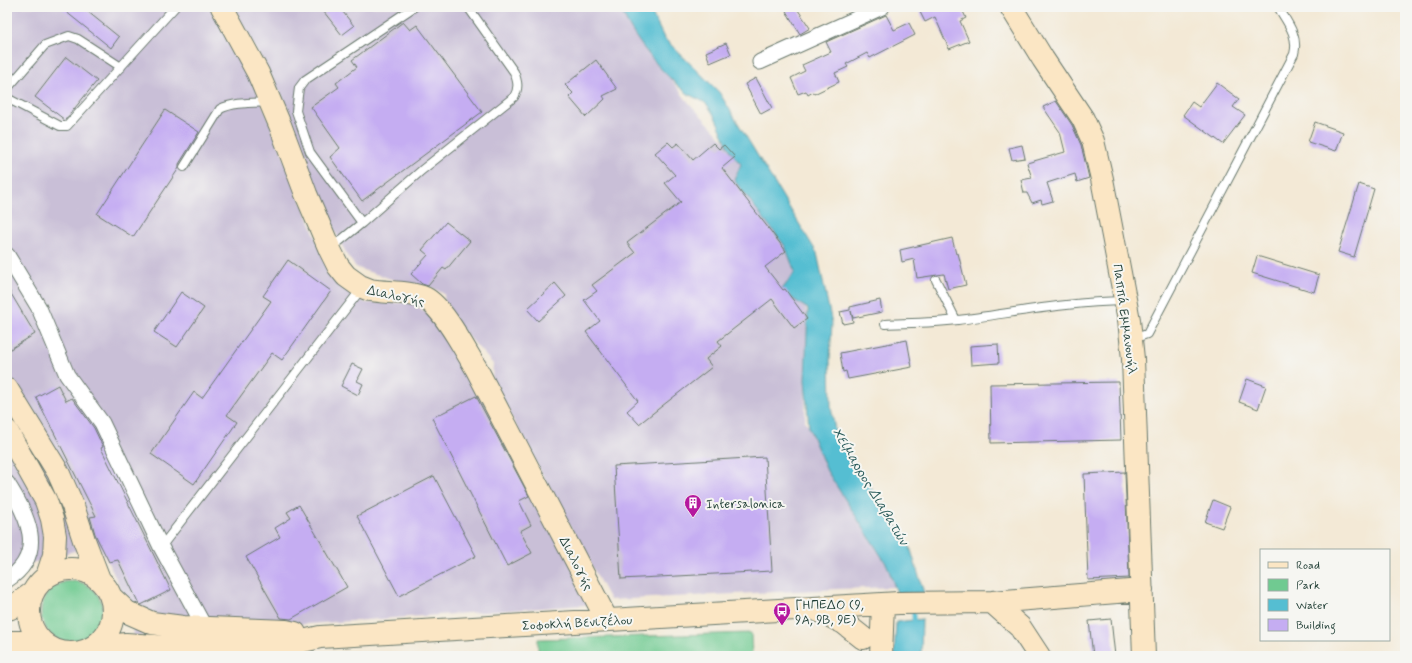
<svg xmlns="http://www.w3.org/2000/svg" width="1412" height="663" font-family="Mynerve,sans-serif">
<style>
.industrial{fill:#c9bfd7}
.green{fill:#70ca91;stroke:#488462}
.water{fill:#55bed2;stroke:#3a7e83}
.lines{fill:none;stroke-linecap:round;stroke-linejoin:round}
.stream{stroke:#55bed2;stroke-width:4}
.building{fill:#c5adf2}
.lane-casing{stroke:#69796d;stroke-width:10}
.street-casing{stroke:#69796d;stroke-width:17}
.secondary-casing{stroke:#69796d;stroke-width:24}
.lane{stroke:#fff;stroke-width:8}
.street{stroke:#fff;stroke-width:15}
.secondary{stroke:#fbe6c4;stroke-width:22}
.labels{text-anchor:middle;stroke-width:4;stroke-linejoin:round;paint-order:stroke}
.street-label{font-size:13px;fill:#1f3d34;stroke:#f6f6f2}
.poi-label{font-size:13px;fill:#1f3d34;stroke:#f6f6f2;text-anchor:start}
.water-label{font-size:14px;font-style:italic;fill:#2c5d5c;stroke:#f6f6f2}
</style>
<rect width="100%" height="100%" fill="#f6f6f2"/>
<filter id="ink" filterUnits="userSpaceOnUse"><feTurbulence type="fractalNoise" baseFrequency=".025" numOctaves="2"/><feDisplacementMap in="SourceGraphic" scale="8" xChannelSelector="R" yChannelSelector="G"/><feConvolveMatrix kernelMatrix="1 2 1 2 8 2 1 2 1" color-interpolation-filters="sRGB"/></filter>
<filter id="wash" filterUnits="userSpaceOnUse"><feTurbulence type="fractalNoise" baseFrequency=".012" numOctaves="4" result="noise"/><feDisplacementMap in="SourceGraphic" scale="16" xChannelSelector="R" yChannelSelector="G"/><feGaussianBlur stdDeviation="0.9" result="paint"/><feColorMatrix in="noise" values="0 0 0 0 0 0 0 0 0 0 0 0 0 0 0 0 0 1.4 0 .05"/><feComposite in="paint" operator="in"/></filter>
<g filter="url(#wash)">
<rect width="100%" height="100%" fill="#f3e9d6"/>
<path class="industrial" d="M 7,7 L 216,7 L 250,73 L 331,275 L 349,292 L 366,303 L 411,303 L 431,315 L 445,334 L 599,604 L 134,636 L 130,607 L 99,544 L 7,570 Z
M 233,7 L 617,7 L 688,102 L 741,158 L 794,248 L 807,314 L 805,421 L 884,542 L 895,587 L 838,589 L 610,600 L 492,381 L 493,364 L 445,310 L 444,294 L 435,289 L 423,289 L 363,270 L 356,267 L 349,258 L 340,242 L 305,164 L 296,139 L 288,108 L 276,84 L 260,57 Z"/>
<path class="green" d="M41 612a31 31 0 1 1 62 0a31 31 0 1 1-62 0Z
M 751,633 L 752,656 L 538,656 L 538,639 Z"/>
<path class="water" d="M 620,7 L 649,7 L 664,38 L 719,92 L 817,253 L 832,323 L 830,359 L 831,406 L 836,437 L 862,474 L 910,547 L 924,593 L 897,593 L 887,565 L 827,471 L 809,428 L 805,380 L 808,309 L 781,291 L 795,272 L 785,246 L 734,180 L 741,164 C 724,148 722,124 708,106 C 704,100 693,98 687,93 C 663,75 630,35 620,7 Z
M 922,619 L 921,656 L 894,656 L 896,622 Z"/>
<g class="lines">
<path class="stream" d="M 913,609 L 914,624"/>
</g>
<g id="blocks">
<path class="building" d="M 60,7 L 82,7 L 119,37 L 111,48 Z
M 320,7 L 339,7 L 354,26 L 342,35 Z
M 792,7 L 796,7 L 810,28 L 800,34 L 786,11 Z
M 925,7 L 961,7 L 966,18 L 960,21 L 969,41 L 949,49 L 935,17 L 925,22 L 919,10 Z
M 886,15 L 894,30 L 909,23 L 915,35 L 870,58 L 867,53 L 846,64 L 848,67 L 835,73 L 839,82 L 814,94 L 813,92 L 808,95 L 806,91 L 798,94 L 791,78 L 805,71 L 802,65 L 831,52 L 826,42 Z
M 403,22 L 410,30 L 417,25 L 482,112 L 362,201 L 330,157 L 340,148 L 311,107 L 339,87 L 336,83 L 357,67 L 352,60 Z
M 726,43 L 731,54 L 710,63 L 706,52 Z
M 66,57 L 97,81 L 65,120 L 35,97 Z
M 596,60 L 617,89 L 603,96 L 605,99 L 586,117 L 569,97 L 573,93 L 565,85 Z
M 756,78 L 772,108 L 761,114 L 745,84 Z
M 1217,83 L 1239,99 L 1233,107 L 1245,115 L 1223,144 L 1183,115 L 1192,102 L 1199,107 Z
M 1056,101 L 1072,125 L 1081,145 L 1089,178 L 1077,182 L 1075,174 L 1047,183 L 1053,201 L 1042,204 L 1041,200 L 1032,203 L 1027,193 L 1024,193 L 1021,180 L 1032,178 L 1027,163 L 1065,152 L 1060,132 L 1043,107 Z
M 165,110 L 199,132 L 179,164 L 179,168 L 133,237 L 97,214 Z
M 1315,122 L 1343,132 L 1336,151 L 1308,142 Z
M 668,142 L 673,147 L 678,143 L 693,160 L 713,143 L 719,149 L 724,145 L 735,157 L 722,168 L 786,251 L 765,267 L 783,290 L 785,289 L 807,319 L 794,328 L 772,299 L 718,341 L 722,346 L 706,359 L 712,367 L 639,424 L 627,411 L 638,401 L 586,332 L 600,321 L 584,300 L 597,291 L 592,285 L 635,253 L 627,243 L 681,202 L 665,183 L 675,175 L 655,153 Z
M 1022,145 L 1025,158 L 1012,160 L 1009,148 Z
M 1359,184 L 1374,189 L 1354,257 L 1338,252 Z
M 446,222 L 470,241 L 446,270 L 443,268 L 428,286 L 422,284 L 411,274 L 428,255 L 422,250 Z
M 952,238 L 956,254 L 958,253 L 966,285 L 948,289 L 944,274 L 917,278 L 914,259 L 902,262 L 900,250 Z
M 1257,256 L 1319,275 L 1314,292 L 1252,273 Z
M 288,260 L 331,291 L 282,360 L 272,353 L 227,415 L 237,422 L 194,484 L 151,454 L 194,392 L 202,398 L 271,301 L 263,296 Z
M 555,283 L 566,296 L 538,321 L 527,309 Z
M 7,287 L 35,334 L 7,351 Z
M 181,292 L 204,308 L 177,347 L 154,332 Z
M 880,300 L 882,312 L 853,318 L 851,311 L 853,322 L 843,324 L 840,312 L 850,310 L 850,307 Z
M 907,340 L 912,367 L 848,379 L 846,371 L 843,372 L 840,353 Z
M 998,344 L 999,363 L 971,365 L 970,346 Z
M 352,364 L 363,369 L 357,381 L 363,384 L 358,395 L 341,386 Z
M 1247,379 L 1266,386 L 1258,409 L 1239,402 Z
M 1119,382 L 1121,440 L 991,443 L 990,384 Z
M 58,385 L 66,401 L 72,398 L 94,428 L 103,447 L 101,448 L 171,590 L 141,605 L 139,604 L 118,560 L 109,562 L 95,534 L 90,517 L 96,516 L 36,397 Z
M 476,396 L 529,496 L 519,501 L 531,525 L 520,531 L 532,553 L 507,566 L 432,418 Z
M 765,457 L 772,571 L 621,579 L 614,466 Z
M 1125,472 L 1129,578 L 1088,580 L 1084,474 Z
M 434,476 L 476,556 L 399,596 L 357,516 Z
M 1213,500 L 1230,507 L 1222,528 L 1205,522 Z
M 299,505 L 347,587 L 291,619 L 281,618 L 246,557 L 280,537 L 275,528 L 291,518 L 287,512 Z
M 1111,619 L 1115,656 L 1093,656 L 1089,621 Z"/>
</g>
</g>
<g filter="url(#ink)">
<use href="#blocks" fill-opacity="0" stroke="#69796d" stroke-width="1"/>
<g class="lines">
<defs>
<path id="lane" d="M 7,89 L 45,45 L 69,36 L 78,39 L 121,67
M 7,98 L 60,126 L 67,126 L 175,7
M 184,167 L 220,109 C 234,102 254,103 270,102
M 362,223 L 310,152 L 296,111 L 299,88 L 305,80 L 414,7
M 330,249 L 362,223 L 422,170 L 514,97 C 519,88 518,82 514,72 L 468,7
M 936,280 L 956,320
M 885,324 C 909,323 933,323 958,320 C 1013,313 1068,302 1124,301
M 1133,339 L 1147,334 L 1294,54 C 1299,36 1287,22 1278,7
M 161,547 L 362,288"/>
<path id="street" d="M 760,62 L 882,7
M 7,255 L 39,308 L 67,375 L 102,423 L 161,547 L 205,628
M 7,483 C 27,515 48,553 7,580"/>
<path id="secondary" d="M 222,7 L 258,73 L 280,125 L 306,194 L 330,250 L 338,266 L 346,276 L 360,286 L 370,290 C 387,293 409,291 425,298 C 443,307 465,350 476,368 L 607,620
M 1011,7 L 1043,59 L 1083,119 L 1093,141 L 1102,179 L 1129,320 L 1133,359 L 1144,656
M 7,389 L 58,472 L 73,506 L 84,540 L 99,579
M 7,431 L 46,501 L 52,519 L 55,536 L 54,555 L 47,576
M29 611a42 42 0 1 1 84 0a42 42 0 1 1-84 0Z
M 112,598 L 127,612 L 152,623 L 183,627 L 286,631 L 295,633
M 992,602 L 1020,627 L 1039,656
M 7,609 L 11,608 L 31,594
M 815,609 L 844,623 L 863,638
M 7,642 L 26,642 L 47,646
M 91,649 L 126,644 L 211,650 L 286,645 L 320,637 L 899,603 L 992,602 L 1142,590
M 881,656 L 883,604"/>
</defs>
<use href="#lane" class="lane-casing"/>
<use href="#street" class="street-casing"/>
<use href="#secondary" class="secondary-casing"/>
<use href="#lane" class="lane"/>
<use href="#street" class="street"/>
<use href="#secondary" class="secondary"/>
</g>
</g>
<defs>
<symbol id="building-pin" viewBox="-11 -11 22 30"><path d="M0 17L-7.5 6A9.5 9.5 0 1 1 7.5 6Z" fill="#b5179e" stroke="#f6f6f2"/><path d="M-4-6H4V6H1V3H-1V6H-4ZM-2.5-4.3h1.7v1.8h-1.7ZM.8-4.3h1.7v1.8H.8ZM-2.5-1h1.7V.8h-1.7ZM.8-1h1.7V.8H.8Z" fill="#fff"/></symbol>
<symbol id="bus-pin" viewBox="-11 -11 22 30"><path d="M0 17L-7.5 6A9.5 9.5 0 1 1 7.5 6Z" fill="#b5179e" stroke="#f6f6f2"/><path d="M-5-6H5V4H4V6H2V4H-2V6H-4V4H-5ZM-3.5-4V0h7V-4ZM-3.5 1.2v1.5H-2V1.2ZM2 1.2v1.5H3.5V1.2Z" fill="#fff"/></symbol>
</defs>
<g fill-rule="evenodd">
<use href="#building-pin" x="683" y="493" width="20" height="27"/>
<use href="#bus-pin" x="772" y="601" width="20" height="27"/>
</g>
<g class="labels">
<g class="street-label">
<text transform="translate(396 295) rotate(12)" y="5">Διαλογής</text>
<text transform="translate(1126 319) rotate(82)" y="5">Παππά Εμμανουήλ</text>
<text transform="translate(577 563) rotate(63)" y="5">Διαλογής</text>
<text transform="translate(577 622) rotate(-3)" y="5">Σοφοκλή Βενιζέλου</text>
</g>
<g class="poi-label">
<text x="706" y="508">Intersalonica</text>
<text x="795" y="609">ΓΗΠΕΔΟ (9,<tspan x="795" dy="15">9Α, 9Β, 9Ε)</tspan></text>
</g>
<g class="water-label">
<text transform="translate(871 486) rotate(59)" y="5">Χείμαρρος Διαβατών</text>
</g>
</g>
<rect width="1412" height="663" fill="none" stroke="#f6f6f2" stroke-width="24"/>
<rect x="1260" y="549" width="130" height="92" fill="#f6f6f2" stroke="#a0aca6"/>
<rect x="1268" y="562" width="20" height="6" fill="#fbe6c4" stroke="#a0aca6"/>
<text x="1296" y="569" font-size="12" fill="#1f3d34">Road</text>
<rect x="1268" y="579" width="20" height="12" fill="#70ca91" stroke="#a0aca6"/>
<text x="1296" y="589" font-size="12" fill="#1f3d34">Park</text>
<rect x="1268" y="599" width="20" height="12" fill="#55bed2" stroke="#a0aca6"/>
<text x="1296" y="609" font-size="12" fill="#1f3d34">Water</text>
<rect x="1268" y="619" width="20" height="12" fill="#c5adf2" stroke="#a0aca6"/>
<text x="1296" y="629" font-size="12" fill="#1f3d34">Building</text>
</svg>
